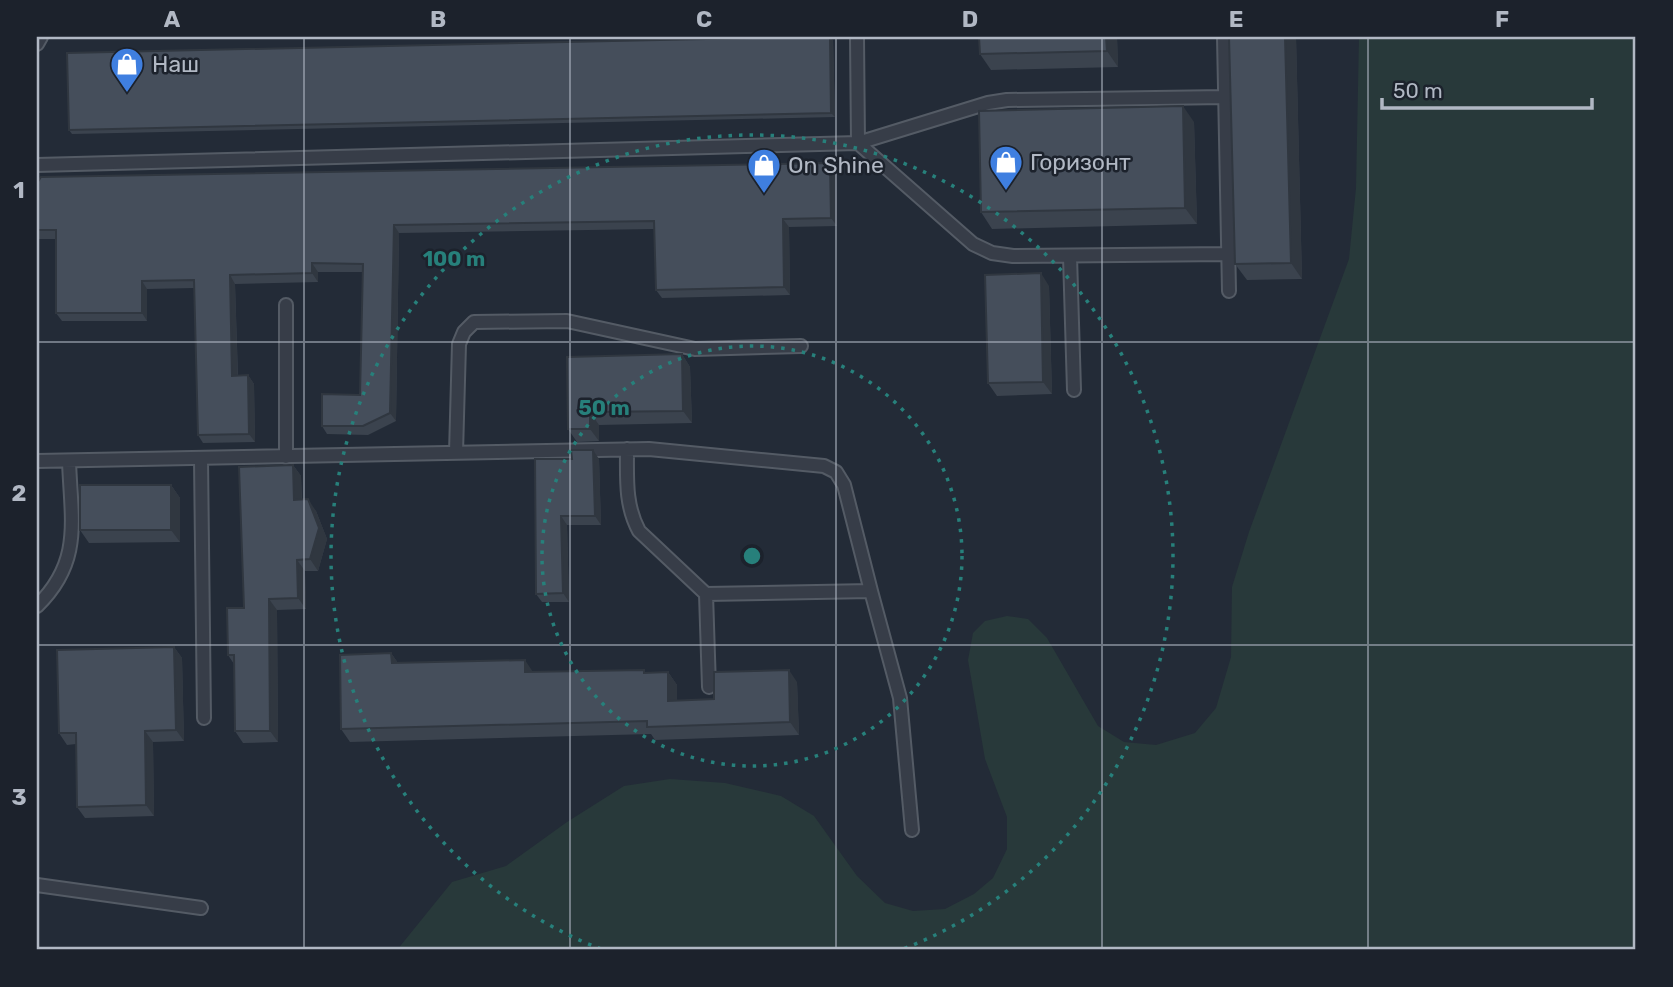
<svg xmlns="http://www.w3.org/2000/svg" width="1673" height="987" font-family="Rubik,sans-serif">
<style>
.green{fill:#28393a}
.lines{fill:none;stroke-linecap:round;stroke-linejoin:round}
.lane-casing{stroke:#545b65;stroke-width:16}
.lane{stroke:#373d48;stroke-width:12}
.wall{fill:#3b434e}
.shaded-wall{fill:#303740}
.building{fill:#454e5b;stroke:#303740;stroke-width:2}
.grid{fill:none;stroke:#b1b8c4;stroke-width:2;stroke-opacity:0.55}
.ring{fill:none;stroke:#27807b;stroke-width:3.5;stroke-dasharray:3.5 7}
.labels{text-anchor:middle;stroke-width:5;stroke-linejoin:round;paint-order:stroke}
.poi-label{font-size:23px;fill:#b1b8c4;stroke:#1c222c;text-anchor:start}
.centre{fill:#27807b;stroke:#1c222c;stroke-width:3.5}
.ring-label{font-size:21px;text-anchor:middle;font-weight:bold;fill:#27807b;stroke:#1c222c;stroke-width:5;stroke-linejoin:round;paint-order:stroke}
.neatline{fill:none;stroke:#b1b8c4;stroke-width:2.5}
.grid-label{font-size:23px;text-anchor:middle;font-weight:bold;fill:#b1b8c4}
</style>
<rect width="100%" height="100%" fill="#232b37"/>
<path class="green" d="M 1359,37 L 1636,37 L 1636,950 L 397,950 L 452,882 L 506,866 L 567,822 L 624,786 L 670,779 L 725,783 L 781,796 L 814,816 L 857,876 L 885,903 L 913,911 L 945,909 L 974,894 L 993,878 L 1007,849 L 1007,817 L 985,759 L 968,660 L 973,633 L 985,621 L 1007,616 L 1028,619 L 1047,638 L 1098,726 L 1124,742 L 1156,745 L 1195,733 L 1216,708 L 1231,657 L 1232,587 L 1249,532 L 1349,259 L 1356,188 Z"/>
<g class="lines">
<defs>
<path id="lane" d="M 857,37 L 858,143 L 973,244 L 992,253 L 1013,256 L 1228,254
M 1224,37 L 1229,291
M 37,44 L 41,37
M 37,165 L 858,143 L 988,103 L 1007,100 L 1225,97
M 1070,256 L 1074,390
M 627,449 C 627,479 625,505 639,531 L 706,594 L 871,591 L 900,698 L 912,830
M 456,453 L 459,344 L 464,332 L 474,322 L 567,321 L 695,349 L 801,346
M 286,457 L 286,305
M 201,459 L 204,718
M 37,461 L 649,449 L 824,466 L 836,472 L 844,485 L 871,591
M 706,594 L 709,687
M 37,606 C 83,561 71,520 69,461
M 37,885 L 201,908"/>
</defs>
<use href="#lane" class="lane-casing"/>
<use href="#lane" class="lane"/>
</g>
<path class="wall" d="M 979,37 L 1117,37 L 1118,67 L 991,70 L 980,54 Z
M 1229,37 L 1296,37 L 1302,279 L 1247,280 L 1235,264 Z
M 833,40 L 835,117 L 72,134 L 69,130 Z
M 1194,122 L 1197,224 L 992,229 L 981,212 Z
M 830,163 L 836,171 L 837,226 L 789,227 L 790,295 L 662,298 L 656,290 L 654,229 L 399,233 L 396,421 L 368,435 L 327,434 L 322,426 L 360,395 L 363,272 L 318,272 L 318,282 L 235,284 L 238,375 L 248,375 L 254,384 L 255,442 L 203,443 L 198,435 L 194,288 L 147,289 L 147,321 L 62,321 L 56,313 L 56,239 L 37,239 L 37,183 Z
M 1049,286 L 1052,394 L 997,396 L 988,383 Z
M 682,354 L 690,367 L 692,423 L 599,425 L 599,441 L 577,442 L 568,429 L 567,357 Z
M 572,459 L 599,459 L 601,525 L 567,525 L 569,602 L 542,602 L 536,594 Z
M 293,465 L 301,476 L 302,500 L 316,511 L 327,539 L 318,571 L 305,571 L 306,609 L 277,610 L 278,742 L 243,743 L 235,731 L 234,664 L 228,655 Z
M 171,485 L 180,498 L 180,542 L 89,543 L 80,530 Z
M 174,647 L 182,658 L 184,741 L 153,742 L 154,816 L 85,818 L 77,807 L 76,744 L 67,745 L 59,733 Z
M 391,653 L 398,663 L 533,672 L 668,672 L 677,685 L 677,701 L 714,699 L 797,682 L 799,735 L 655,740 L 651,734 L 350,742 L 341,729 Z"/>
<path class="shaded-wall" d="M 830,37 L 833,40 L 835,117 L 831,113 Z
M 1106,37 L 1117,37 L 1118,67 L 1107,51 Z
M 1285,37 L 1296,37 L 1302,279 L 1291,263 Z
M 1183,106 L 1194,122 L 1197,224 L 1185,208 Z
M 830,163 L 836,171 L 837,226 L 831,218 Z
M 783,219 L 789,227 L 790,295 L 784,287 Z
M 394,225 L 399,233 L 396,421 L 390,413 Z
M 312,263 L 318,272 L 318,282 L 312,273 Z
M 1041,273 L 1049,286 L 1052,394 L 1043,382 Z
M 230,275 L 235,284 L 238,384 L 232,376 Z
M 142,281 L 147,289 L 147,321 L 142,313 Z
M 682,354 L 690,367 L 692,423 L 683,411 Z
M 248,375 L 254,384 L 255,442 L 249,434 Z
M 590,412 L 599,425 L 599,441 L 590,429 Z
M 593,450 L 599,459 L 601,525 L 595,516 Z
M 293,465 L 301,476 L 302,511 L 294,500 Z
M 171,485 L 180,498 L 180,542 L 171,530 Z
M 308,499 L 316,511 L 327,539 L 318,571 L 310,559 Z
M 561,516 L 567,525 L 569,602 L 563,593 Z
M 297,560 L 305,571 L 306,609 L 298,598 Z
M 269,599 L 277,610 L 278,742 L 270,731 Z
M 174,647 L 182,658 L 184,741 L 176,730 Z
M 391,653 L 400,666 L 392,663 Z
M 525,660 L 533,672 L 525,672 Z
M 789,670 L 797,682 L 799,735 L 790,722 Z
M 668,672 L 677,685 L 677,713 L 668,701 Z
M 145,731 L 153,742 L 154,816 L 146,805 Z"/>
<path class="building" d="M 797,37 L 830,37 L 831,113 L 69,130 L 67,53 Z
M 979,37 L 1106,37 L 1107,51 L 980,54 Z
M 1229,37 L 1285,37 L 1291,263 L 1235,264 Z
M 1183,106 L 1185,208 L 981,212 L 979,111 Z
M 830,163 L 831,218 L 783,219 L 784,287 L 656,290 L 654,221 L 394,225 L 390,413 L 363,426 L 322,426 L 322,394 L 360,395 L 363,264 L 312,263 L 312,273 L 230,275 L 232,376 L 248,375 L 249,434 L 198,435 L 194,280 L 142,281 L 142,313 L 56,313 L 56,230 L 37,230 L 37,183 L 41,177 Z
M 1041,273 L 1043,382 L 988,383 L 985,275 Z
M 682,354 L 683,411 L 590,412 L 590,429 L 568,429 L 567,357 Z
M 571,450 L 593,450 L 595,516 L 561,516 L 563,593 L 536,594 L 535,459 L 572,459 Z
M 293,465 L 294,500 L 308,499 L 319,528 L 310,559 L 297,560 L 298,598 L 269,599 L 270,731 L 235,731 L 234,655 L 228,655 L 227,608 L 244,608 L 239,467 Z
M 80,485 L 171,485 L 171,530 L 80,530 Z
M 174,647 L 176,730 L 145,731 L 146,805 L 77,807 L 76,733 L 59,733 L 57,650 Z
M 391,653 L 392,663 L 525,660 L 525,672 L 644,670 L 644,673 L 668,672 L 668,701 L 714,699 L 714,672 L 789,670 L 790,722 L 647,727 L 647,721 L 341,729 L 340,655 Z"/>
<path class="grid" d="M 304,37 L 304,950M 570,37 L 570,950M 836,37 L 836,950M 1102,37 L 1102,950M 1368,37 L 1368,950M 37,342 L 1636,342M 37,645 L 1636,645"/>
<g class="ring">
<circle cx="752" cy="556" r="210"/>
<path d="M601 949A421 421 0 1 1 903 949"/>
</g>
<defs>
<symbol id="shop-pin" viewBox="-11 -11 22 30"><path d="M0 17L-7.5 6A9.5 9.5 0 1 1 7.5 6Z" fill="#3f7fe0" stroke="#1c222c"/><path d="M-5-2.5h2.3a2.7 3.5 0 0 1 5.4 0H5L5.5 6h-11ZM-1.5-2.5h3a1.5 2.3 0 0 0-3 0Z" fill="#fff"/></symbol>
</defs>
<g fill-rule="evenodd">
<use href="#shop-pin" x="108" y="45" width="38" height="52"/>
<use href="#shop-pin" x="987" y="143" width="38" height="52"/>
<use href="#shop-pin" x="745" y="146" width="38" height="52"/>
</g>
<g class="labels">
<g class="poi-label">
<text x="152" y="72">Наш</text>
<text x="1030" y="170">Горизонт</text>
<text x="788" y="173">On Shine</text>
</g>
</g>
<circle cx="752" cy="556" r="10" class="centre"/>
<g class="ring-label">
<text x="454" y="266">100 m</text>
<text x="604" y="415">50 m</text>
</g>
<rect width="1673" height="987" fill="none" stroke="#1c222c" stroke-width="77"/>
<path d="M1382 98v10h210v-10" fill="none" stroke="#b1b8c4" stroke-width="3.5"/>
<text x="1393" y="98" font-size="21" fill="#b1b8c4" stroke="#1c222c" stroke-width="5" paint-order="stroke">50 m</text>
<rect x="38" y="38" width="1596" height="910" class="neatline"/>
<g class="grid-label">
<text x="172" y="27">A</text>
<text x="438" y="27">B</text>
<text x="704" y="27">C</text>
<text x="970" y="27">D</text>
<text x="1236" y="27">E</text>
<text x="1502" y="27">F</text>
<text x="19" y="198">1</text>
<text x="19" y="501">2</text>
<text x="19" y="805">3</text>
</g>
</svg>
